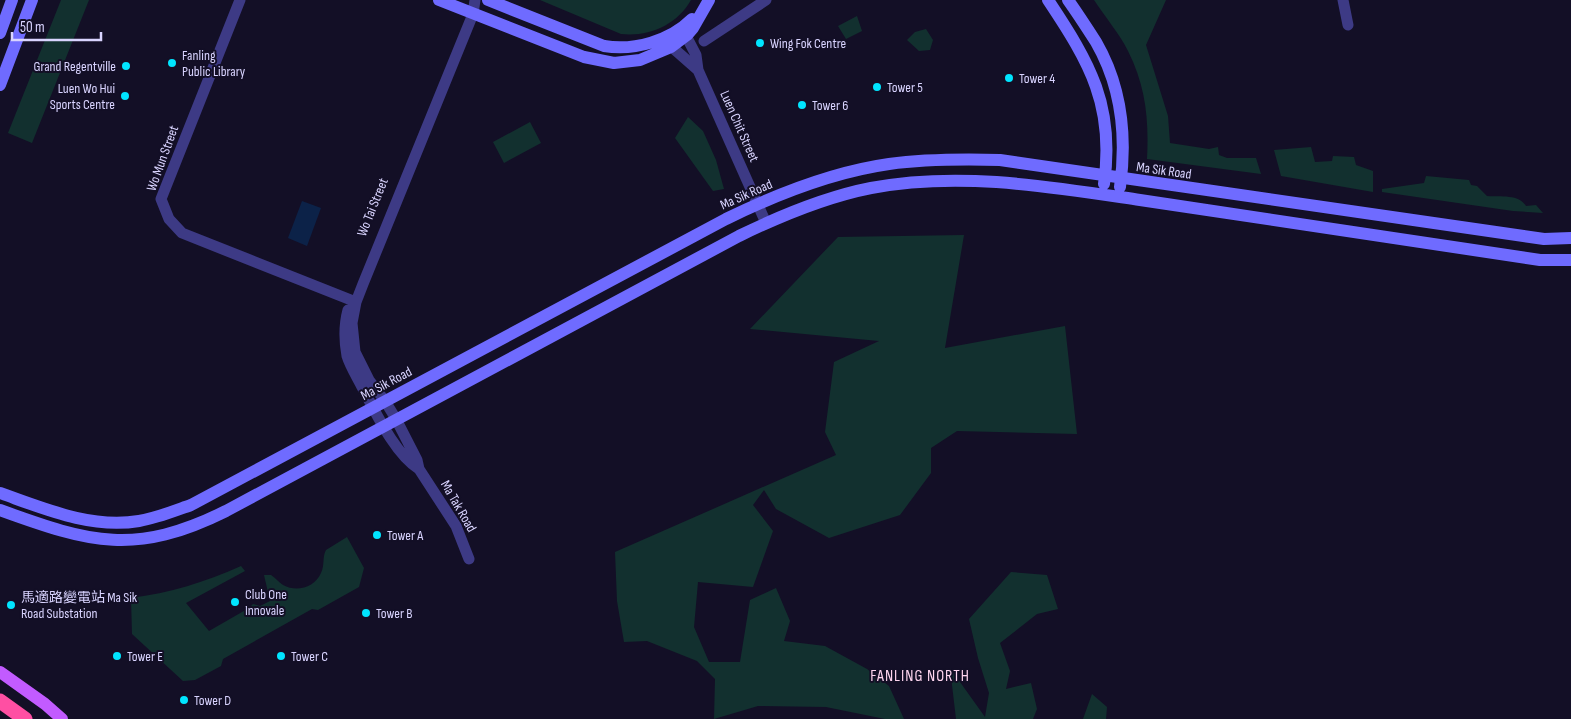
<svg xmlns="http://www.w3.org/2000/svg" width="1571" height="719" font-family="'Sofia Sans Condensed','Noto Sans SC',sans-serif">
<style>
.green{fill:#12302f}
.water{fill:#0c2248}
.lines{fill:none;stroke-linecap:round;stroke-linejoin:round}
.street{stroke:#3d3a85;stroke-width:11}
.secondary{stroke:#6f6bff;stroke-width:12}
.primary{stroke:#c25bff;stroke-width:12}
.highway{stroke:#ff4fa3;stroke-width:15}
.poi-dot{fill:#00e5ff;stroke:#130f26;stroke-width:2}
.labels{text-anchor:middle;stroke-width:4;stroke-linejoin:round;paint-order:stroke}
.poi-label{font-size:14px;fill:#d9d4ff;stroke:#130f26;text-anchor:start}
.street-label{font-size:14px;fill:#d9d4ff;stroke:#130f26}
.quarter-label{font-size:16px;letter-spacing:1px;fill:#ffd6f0;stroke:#130f26}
</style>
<rect width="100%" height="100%" fill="#130f26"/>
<path class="green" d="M 61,0 L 89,0 L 32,143 L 8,133 Z
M 540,0 L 691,0 C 677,25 649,37 621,34 Z
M 1094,0 L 1166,0 L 1146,45 L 1168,116 L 1170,143 L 1209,149 L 1218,147 L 1219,155 L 1227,158 L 1256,158 L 1261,174 L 1147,159 C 1149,120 1146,87 1128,51 C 1119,33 1105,17 1094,0 Z
M 857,16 L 862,31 L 846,39 L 838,26 Z
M 926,29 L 933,40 L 930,50 L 919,51 L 907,40 L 915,32 Z
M 688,117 L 703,131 L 716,160 L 724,189 L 713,191 L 675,138 Z
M 530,122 L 541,143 L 504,163 L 493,142 Z
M 1311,147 L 1315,162 L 1332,161 L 1333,156 L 1354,157 L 1356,165 L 1373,171 L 1373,192 L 1281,176 L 1274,150 Z
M 1426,176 L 1469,180 L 1471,185 L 1477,186 L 1487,196 C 1501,197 1519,194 1526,206 L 1536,205 L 1543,213 L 1513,211 L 1382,192 L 1382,189 L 1424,183 Z
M 964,235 L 945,348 L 1065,326 L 1077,434 L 957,431 L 931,448 L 931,473 L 900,515 L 829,538 L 776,509 L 764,490 L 753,505 L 773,531 L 753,587 L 698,582 L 694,627 L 709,662 L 740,662 L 750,600 L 776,588 L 790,621 L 784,641 L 825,646 L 867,669 L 889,686 L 904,719 L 885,719 L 826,707 L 758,706 L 714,719 L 715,679 L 697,661 L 647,641 L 624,642 L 617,601 L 615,552 L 836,455 L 825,432 L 834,362 L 879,341 L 750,329 L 838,237 Z
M 347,537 L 364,568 L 359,587 L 318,610 L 312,609 L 223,659 L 221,666 L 195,680 L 183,681 L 132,634 L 131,598 C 169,593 206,582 241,566 L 245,571 L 186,603 L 209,631 L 249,608 L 253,604 L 260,606 L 270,601 L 264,575 L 271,575 C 276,578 278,582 283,585 C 297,593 315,587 321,573 C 325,565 322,557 326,550 Z
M 1011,572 L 1047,575 L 1058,609 L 1037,614 L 1000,643 L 1010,671 L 1006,689 L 1031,683 L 1037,709 L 1033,719 L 956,719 L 950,668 L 985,717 L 989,693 L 978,658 L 969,619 Z
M 1092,694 L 1107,707 L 1106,719 L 1083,719 Z"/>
<path class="water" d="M 302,201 L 321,208 L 307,246 L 288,238 Z"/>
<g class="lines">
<path class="street" d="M 240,0 L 161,199 L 169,219 L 182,233 L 356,302
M 1343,0 L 1348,25
M 682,28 L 696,55 L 698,70 L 766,223
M 665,41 L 698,70
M 704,41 L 766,0
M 348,310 C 344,325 344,340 347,356 C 350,366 357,377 362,387 C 376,413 395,454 419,469
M 469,559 L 456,526 L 419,469 L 417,460 L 396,419 L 385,401 L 369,380 L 355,352 L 352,323 L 356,302 L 363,284 L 473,14 L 475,0"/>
<path class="secondary" d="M 439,0 L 584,57 L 614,63 L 640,60 L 671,47 L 687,35 L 693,28 L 709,0
M 488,0 L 604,46 C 634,51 670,41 692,19
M 1048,0 C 1090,63 1115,106 1104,184
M 1068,0 C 1078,14 1087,28 1096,42 C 1122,87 1127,136 1120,187
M 0,33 L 12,0
M 0,85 L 32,0
M 0,493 C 45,509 91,529 139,521 C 157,518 174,511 191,505 L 726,219 C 777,194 832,172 889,164 C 926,159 963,159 1000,160 L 1544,239 L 1571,238
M 0,510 C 91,543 135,556 226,511 L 739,236 C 782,215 825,197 871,188 C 960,171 1052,187 1140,200 L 1540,260 L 1571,260"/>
<path class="primary" d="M 0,672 L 45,704 L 62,719"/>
<path class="highway" d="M 0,701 L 25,719"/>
</g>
<g class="poi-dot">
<circle cx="760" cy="43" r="5"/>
<circle cx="172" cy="63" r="5"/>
<circle cx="126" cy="66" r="5"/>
<circle cx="1009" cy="78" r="5"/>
<circle cx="877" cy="87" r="5"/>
<circle cx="125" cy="96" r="5"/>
<circle cx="802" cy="105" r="5"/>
<circle cx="377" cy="535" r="5"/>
<circle cx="235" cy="602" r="5"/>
<circle cx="11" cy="605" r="5"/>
<circle cx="366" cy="613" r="5"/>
<circle cx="117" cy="656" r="5"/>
<circle cx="281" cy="656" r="5"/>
<circle cx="184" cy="700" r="5"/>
</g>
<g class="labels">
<g class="poi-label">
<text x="770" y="48">Wing Fok Centre</text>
<text x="182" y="60">Fanling<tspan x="182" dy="16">Public Library</tspan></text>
<text x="116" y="71" text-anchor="end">Grand Regentville</text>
<text x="1019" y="83">Tower 4</text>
<text x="887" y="92">Tower 5</text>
<text x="115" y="93" text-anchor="end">Luen Wo Hui<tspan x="115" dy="16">Sports Centre</tspan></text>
<text x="812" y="110">Tower 6</text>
<text x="387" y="540">Tower A</text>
<text x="245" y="599">Club One<tspan x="245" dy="16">Innovale</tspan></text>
<text x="21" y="602">馬適路變電站 Ma Sik<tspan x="21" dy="16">Road Substation</tspan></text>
<text x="376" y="618">Tower B</text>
<text x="127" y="661">Tower E</text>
<text x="291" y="661">Tower C</text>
<text x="194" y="705">Tower D</text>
</g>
<g class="street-label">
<text transform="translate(740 126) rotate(66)" y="5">Luen Chit Street</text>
<text transform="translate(162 158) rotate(-70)" y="5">Wo Mun Street</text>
<text transform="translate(1164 170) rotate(8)" y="5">Ma Sik Road</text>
<text transform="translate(746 194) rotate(-24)" y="5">Ma Sik Road</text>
<text transform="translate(372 207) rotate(-68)" y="5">Wo Tai Street</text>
<text transform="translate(386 383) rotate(-28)" y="5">Ma Sik Road</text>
<text transform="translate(459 506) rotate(60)" y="5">Ma Tak Road</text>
</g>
<g class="quarter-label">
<text x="920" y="681">FANLING NORTH</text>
</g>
</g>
<path d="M12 32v8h89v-8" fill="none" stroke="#d9d4ff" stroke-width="2.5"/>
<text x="20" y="32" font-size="15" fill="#d9d4ff" stroke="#130f26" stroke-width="4" paint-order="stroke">50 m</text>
</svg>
